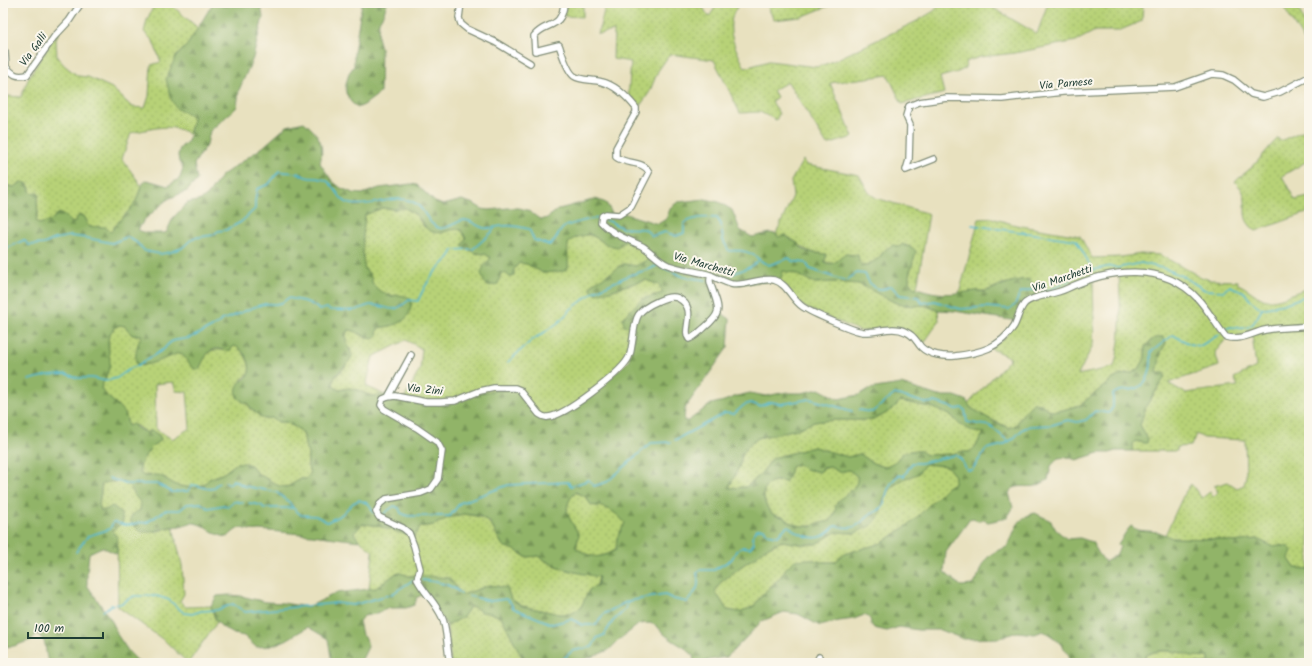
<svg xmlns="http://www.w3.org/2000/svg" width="1312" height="666" font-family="Kalam,sans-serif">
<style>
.grass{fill:url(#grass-dots);stroke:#6b8856;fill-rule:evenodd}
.forest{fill:url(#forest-firs);stroke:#58784e;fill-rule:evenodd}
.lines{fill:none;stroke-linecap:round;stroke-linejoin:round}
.stream{stroke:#53b9d1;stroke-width:1.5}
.street-casing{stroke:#848f7a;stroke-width:8}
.street{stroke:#fff;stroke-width:5.5}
.labels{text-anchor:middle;stroke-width:4;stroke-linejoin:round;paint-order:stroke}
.street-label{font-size:11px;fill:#1f3d34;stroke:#fbf7ec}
</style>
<defs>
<pattern id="grass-dots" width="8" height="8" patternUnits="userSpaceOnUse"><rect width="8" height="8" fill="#b7d277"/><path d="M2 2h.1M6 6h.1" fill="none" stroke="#9db568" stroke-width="1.8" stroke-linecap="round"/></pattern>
<pattern id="forest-firs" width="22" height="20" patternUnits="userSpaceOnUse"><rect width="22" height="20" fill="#91b468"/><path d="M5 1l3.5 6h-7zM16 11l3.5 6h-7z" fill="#769456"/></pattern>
</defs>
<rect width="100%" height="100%" fill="#fbf7ec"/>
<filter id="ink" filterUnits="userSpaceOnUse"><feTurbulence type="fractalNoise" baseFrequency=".025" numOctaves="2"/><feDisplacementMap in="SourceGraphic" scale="8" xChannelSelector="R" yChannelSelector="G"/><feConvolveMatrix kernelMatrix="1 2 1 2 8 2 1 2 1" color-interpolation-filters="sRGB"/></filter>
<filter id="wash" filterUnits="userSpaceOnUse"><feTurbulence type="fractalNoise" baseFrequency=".012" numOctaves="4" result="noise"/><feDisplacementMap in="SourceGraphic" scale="16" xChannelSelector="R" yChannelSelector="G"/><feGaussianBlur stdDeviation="0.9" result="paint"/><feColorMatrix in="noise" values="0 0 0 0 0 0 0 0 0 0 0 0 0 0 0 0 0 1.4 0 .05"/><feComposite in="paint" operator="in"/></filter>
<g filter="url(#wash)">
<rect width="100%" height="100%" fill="#e8e1bf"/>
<path class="grass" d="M 155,3 L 169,3 L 198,28 L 188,44 L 175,58 L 181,110 L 189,114 L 193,119 L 189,134 C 170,122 152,129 131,133 L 122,159 L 141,185 L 138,197 L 134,205 L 111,232 L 101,227 C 96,229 91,228 87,225 L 87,220 L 78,216 L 74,223 L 56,215 L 50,221 L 39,224 L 36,221 L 38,214 L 37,202 L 39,195 L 37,192 L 33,194 L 30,191 L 30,187 L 20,183 L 14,187 L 3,185 L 3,89 L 7,96 L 21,97 L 29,77 L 60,28 L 56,39 L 57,57 L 65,66 L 78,76 L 88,77 L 112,88 L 132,107 L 145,108 L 149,96 L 151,65 L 161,62 L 153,41 L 144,32 L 147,20 Z
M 567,3 L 583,3 L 583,17 L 564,16 Z
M 606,3 L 700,3 L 709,17 L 718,3 L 740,3 C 722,25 734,45 745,68 L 769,61 L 817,67 L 831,62 L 917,21 L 934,11 L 941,3 L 991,3 L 990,6 L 1037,34 L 1048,3 L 1143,3 L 1142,21 L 1118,31 L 1095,31 L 1076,41 L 1015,53 L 980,57 L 965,62 L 966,68 L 958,72 L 940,77 L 944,93 L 902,104 L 888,75 L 830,83 L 853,137 L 827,145 L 788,82 L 773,90 L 777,97 L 772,101 L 779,114 L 776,120 L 760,112 L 740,113 L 714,60 L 670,54 L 658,71 L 649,93 L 637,110 L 628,99 L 631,62 L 613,59 L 614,31 L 598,34 Z
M 766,3 L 832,3 L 833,4 L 801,17 L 774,20 Z
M 1281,3 L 1297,3 L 1309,37 L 1309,49 Z
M 1309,128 L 1309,160 L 1282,176 L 1295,200 L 1309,197 L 1309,212 L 1256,231 C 1238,217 1249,209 1243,192 C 1242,189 1238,185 1235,182 C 1240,176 1247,172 1252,167 C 1261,158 1269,147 1278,138 L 1280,141 Z
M 803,160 L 806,165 L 859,175 L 869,193 L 876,198 L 929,214 L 917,288 L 913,288 L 908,278 L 913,263 L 900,247 L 896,247 L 883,252 L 879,258 L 866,267 L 843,256 C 837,261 832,267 824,260 L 822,253 C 811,254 804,249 796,242 C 793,240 789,238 786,235 L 778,238 L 776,234 L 793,196 L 791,181 Z
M 382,208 L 395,209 L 405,208 L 416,215 L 424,227 L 441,233 L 456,228 L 461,230 L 466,238 L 462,246 L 475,253 L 485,254 L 491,258 L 484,266 C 494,270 505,277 515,268 C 516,267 517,265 519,263 L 527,264 L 543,273 L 564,271 C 566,261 566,250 569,241 C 589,231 590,234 608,245 L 628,240 L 655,256 L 636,266 L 624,264 L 618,267 L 613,272 L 607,274 L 611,291 L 621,287 L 646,280 L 659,285 L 663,293 L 642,299 L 627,326 L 635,329 L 632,353 L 582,402 L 554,419 L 450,403 L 404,399 L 420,369 L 422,349 L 406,340 L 373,357 L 366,386 L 385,395 L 371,396 L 358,390 L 349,388 L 339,390 L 333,386 C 332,376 340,374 345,367 C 348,363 349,355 351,350 C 347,344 343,338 348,330 L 356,331 L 366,338 L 378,328 L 390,326 L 407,317 L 412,303 L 398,295 C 388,297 379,293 373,284 C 368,277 373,276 365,270 C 361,253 363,233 364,215 Z
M 992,218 L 1016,225 L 1080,236 L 1092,258 L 1121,257 L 1141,254 L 1160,255 L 1201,277 L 1210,280 L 1237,281 L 1238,284 C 1248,288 1254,295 1263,299 C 1275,304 1296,291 1309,288 L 1309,569 L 1295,568 L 1280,545 L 1272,546 L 1257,539 L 1234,542 L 1216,539 L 1171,538 L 1165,535 L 1184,494 L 1191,484 L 1202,498 L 1210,492 L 1213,497 L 1218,492 L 1214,486 L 1228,482 L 1237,488 L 1244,485 L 1246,475 L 1245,440 L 1204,438 L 1196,434 L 1191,446 L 1177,447 L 1177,451 L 1132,451 L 1133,443 L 1136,441 L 1144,443 L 1148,439 L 1140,425 L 1146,406 L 1157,390 L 1156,373 L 1161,352 L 1166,343 L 1163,337 C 1154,337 1151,340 1145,346 L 1145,358 L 1139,369 L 1132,373 L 1121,375 L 1113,379 L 1080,405 L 1059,411 L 1050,411 L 1041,404 L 1023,414 L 1016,425 L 1009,428 C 999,422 974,414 968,404 L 1011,358 L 990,348 L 1005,338 L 1021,309 L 1035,298 L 1035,291 L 1031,281 L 1027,279 L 1002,284 L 986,291 L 977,291 L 959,294 L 979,219 ZM 1119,274 C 1120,305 1123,337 1114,367 L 1078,375 L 1093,345 L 1094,320 L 1093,277 ZM 1252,334 L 1256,367 L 1234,378 L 1238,386 L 1185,393 L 1168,383 L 1219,366 L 1215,352 L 1228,337 Z
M 783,271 L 794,273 L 815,283 L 834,282 L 859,284 L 898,304 L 915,306 L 923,305 L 938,310 L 939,321 L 922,346 L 905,330 L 860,331 L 804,307 L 780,281 Z
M 119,325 L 125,326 L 132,335 L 143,335 L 139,341 L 141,366 L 170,357 L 178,353 L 181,353 L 190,364 L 198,370 C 207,354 207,347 226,351 L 235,346 C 243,350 253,365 248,374 C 247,376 244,378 241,380 L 244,403 L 248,404 L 250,408 L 264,419 L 272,418 L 279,422 L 286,422 L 300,430 L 304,436 L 305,445 L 308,454 L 308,466 L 310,474 L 306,479 L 301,479 L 287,487 L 279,486 L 257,473 L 251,465 L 237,463 L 224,473 L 209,479 L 204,484 L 195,488 L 178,486 L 172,484 L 164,477 L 151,475 L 144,476 L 140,473 C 138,465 147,451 154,445 C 157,442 159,443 161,439 L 159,435 L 151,431 L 147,433 L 135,425 L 128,427 C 127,423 127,418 125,414 C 119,404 106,399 101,388 L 106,375 L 109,345 L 108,338 L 112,329 ZM 173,382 L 176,391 L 187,392 L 190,428 L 172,439 L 156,429 L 155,384 Z
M 900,401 L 934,408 L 952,416 L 959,424 L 984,433 L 975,447 L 970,452 L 959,452 L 951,454 L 926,455 L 921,451 L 910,451 L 903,453 L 895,462 L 884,467 L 873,463 L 860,454 L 848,457 L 814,447 L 773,458 L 759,476 L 746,487 L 728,488 L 739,467 L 742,456 L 747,447 L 758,438 L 797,429 L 814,422 L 832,420 L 872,420 L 883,415 L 894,408 Z
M 925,464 L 947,466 L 955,476 L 954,483 L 946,488 L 911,523 L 882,543 L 844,554 L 835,562 L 822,562 L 809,559 L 786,568 L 780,578 L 763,594 L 753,607 L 739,612 L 727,610 L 715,591 L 721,582 L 743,565 L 757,556 L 764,549 L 782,541 L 799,544 L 816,544 L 836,532 L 855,533 L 880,515 C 883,499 890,485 906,478 C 918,472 916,477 925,464 Z
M 794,465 L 798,465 L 805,469 L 820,472 L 823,469 L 830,467 L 839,472 L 849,470 L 857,476 C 860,489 843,494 837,503 C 835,507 836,508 835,512 C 834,515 832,518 830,521 C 819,524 809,528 797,525 C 791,524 788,520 784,517 C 781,516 778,517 775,515 C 765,510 759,491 769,483 C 772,481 775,482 778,481 C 782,480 786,477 789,475 L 791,467 Z
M 108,482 L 121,482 L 129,485 L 141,503 L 140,510 L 130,519 C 135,529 147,533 158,531 C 163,530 168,527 173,527 L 182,565 L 184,594 L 180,601 L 186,607 L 211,606 L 215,619 L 217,622 L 188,663 L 165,641 L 118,607 L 117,537 L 112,531 L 123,522 L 108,509 L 101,511 L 99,504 L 102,484 Z
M 575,492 L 586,497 L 591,505 C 607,507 615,511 625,523 L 617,538 L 616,550 C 598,559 593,559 576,548 L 579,535 C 570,518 560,510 575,492 Z
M 463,514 C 493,518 488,522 503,546 L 515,550 L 526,557 L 539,556 C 555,570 579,573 599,576 L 597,585 L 589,590 L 581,607 L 571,614 L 559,614 L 522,606 L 511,599 L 507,588 L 490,585 L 462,595 L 419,575 L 409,576 L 400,573 L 395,574 L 377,588 L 369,589 L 373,552 C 366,545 359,542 354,533 L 362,524 L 375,525 L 414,537 L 420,527 L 434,525 L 448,518 Z
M 470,607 L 474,607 L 482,612 L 491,613 L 502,618 L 525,663 L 451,663 L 447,626 L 463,617 Z
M 1164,651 L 1178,652 L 1192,656 L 1209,656 L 1209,663 L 1139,663 C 1145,653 1154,652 1164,651 Z"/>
<path class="forest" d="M 213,3 L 260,3 L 263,17 L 253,58 L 239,90 L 237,107 L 210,131 L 207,144 L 194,164 L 197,180 L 187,191 L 168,199 L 144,220 L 138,230 L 146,233 L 166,233 L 173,218 L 187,203 L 201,200 L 208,195 L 221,176 L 263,147 L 287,126 L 304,122 C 319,135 325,143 320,163 L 332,181 L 341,188 L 353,193 L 362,194 L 379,188 L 411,184 L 417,185 L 435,202 L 443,205 L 462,200 L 474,204 L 482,209 L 489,210 L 508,208 L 519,208 L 527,210 L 541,220 L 547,218 L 559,209 L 596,199 L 606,203 L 613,215 L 623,213 L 658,224 L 666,219 L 671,207 L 678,202 L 705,199 L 719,202 L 732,210 L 740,230 L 752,237 L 770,233 L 776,234 L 778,237 L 785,235 L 791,240 L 798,243 C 803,254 816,253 826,254 L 826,258 L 824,261 C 833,269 838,258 846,254 L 858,255 C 859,262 859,265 866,266 L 879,258 L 886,249 L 893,245 L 900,247 L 902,244 L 913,248 L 916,251 C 915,258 908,273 909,278 C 909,285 912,287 917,288 C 940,296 951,294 975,291 C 979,291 983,292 987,291 C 999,287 1019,276 1031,281 L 1035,292 L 1035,298 L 1027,302 L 1017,321 L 954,311 L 938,310 L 923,305 L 915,306 L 898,304 L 859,284 L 834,282 L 815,283 L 794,273 L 783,271 L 780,281 L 735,284 L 710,276 L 720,312 L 730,319 L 728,347 L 685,408 L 684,421 L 688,421 L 711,404 L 724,401 L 737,396 L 750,393 L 766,396 L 781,393 L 802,393 L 819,389 L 838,399 L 859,395 L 869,389 L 901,384 L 938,396 L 955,396 L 966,400 L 971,408 L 993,421 L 1009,428 L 1016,425 L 1023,414 L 1033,403 L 1041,404 L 1050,411 L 1059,411 L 1080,405 L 1113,379 L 1121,375 L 1132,373 L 1139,369 L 1145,358 L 1145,346 C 1151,340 1154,337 1163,337 L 1166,343 L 1161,352 L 1157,373 L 1164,373 L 1165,377 L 1146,406 L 1140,425 L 1148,439 L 1147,443 L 1144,443 L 1136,441 L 1133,443 L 1132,451 L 1115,451 L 1110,453 L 1099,453 L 1076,460 L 1068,457 L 1058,458 L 1051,466 L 1048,480 C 1044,481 1040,485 1036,486 C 1027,488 1013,483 1009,493 L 1013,508 L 1007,518 L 988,522 L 984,520 L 977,521 L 974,518 L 970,519 L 946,552 L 944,572 L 961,586 L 973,585 C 978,579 978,575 981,568 C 986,556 994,551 1007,547 C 1016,531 1015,518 1035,513 L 1051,521 L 1056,530 L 1067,539 L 1080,538 L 1092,542 L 1099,554 L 1105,562 L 1116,555 L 1120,547 L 1118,544 L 1126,532 L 1131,526 L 1137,530 L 1159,532 L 1172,538 L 1216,539 L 1234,542 L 1257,539 L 1272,546 L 1280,545 L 1289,547 L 1292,550 L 1289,559 L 1295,568 L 1309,569 L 1309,663 L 1209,663 L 1209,656 C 1204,656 1198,657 1193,656 C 1187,656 1182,652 1177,652 C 1163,649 1147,650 1139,663 L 1068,663 L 1070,657 C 1063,645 1055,637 1043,631 L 1035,634 L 1017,632 L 999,638 L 963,639 L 941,630 L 918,630 L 899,627 L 887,631 L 874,628 L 871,624 C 871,619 869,617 864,615 L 854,619 L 839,621 L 820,626 L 798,614 L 784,612 L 762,621 L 727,657 L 709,660 L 702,663 L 694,663 L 693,655 L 685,648 L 672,640 L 664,634 L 657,626 L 650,623 L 639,624 L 619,640 L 609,650 L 576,663 L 525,663 L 502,618 L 491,613 L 482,612 L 474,607 L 470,607 L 463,617 L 447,626 L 426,593 L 416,598 L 416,601 L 414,605 L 406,608 L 389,608 L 375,614 L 364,616 L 359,621 L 362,635 L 366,638 L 368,647 L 360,663 L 332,663 L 328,639 L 308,627 L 286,640 L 271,646 L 256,647 L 244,636 L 234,634 L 222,627 L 215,619 L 211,606 L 217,596 L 229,595 L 241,596 L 266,602 L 283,603 L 308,607 L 336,593 L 376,588 L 395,574 L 400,573 L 409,576 L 419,575 L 449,578 L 462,595 L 490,585 L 507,588 L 511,599 L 522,606 L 559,614 L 571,614 L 581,607 L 589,590 L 597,585 L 599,577 C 579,573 555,569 539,556 L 526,557 L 515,550 L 503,546 L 490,522 L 480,516 L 463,514 L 448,518 L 434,525 L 420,527 L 414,537 L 375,525 L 362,524 L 354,533 L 359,541 L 312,535 L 259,530 C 242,533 244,520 228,537 C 213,536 208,525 194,523 C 188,522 185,526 180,526 C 176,527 173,526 170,527 C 155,529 139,541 130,519 L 132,515 L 140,510 C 142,503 139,501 135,496 C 133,492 131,487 128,485 C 122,480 109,481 102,484 L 99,504 L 101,511 L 108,509 L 111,506 C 119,509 122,514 123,522 L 112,531 L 117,537 L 117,554 L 102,547 L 89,553 L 87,573 L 87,585 L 113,623 L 118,636 L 129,652 L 140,663 L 49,663 C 43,651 50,643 37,634 L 31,640 L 14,646 L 3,647 L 3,235 C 7,230 7,225 6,218 L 3,216 L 3,185 L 14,187 L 20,183 L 24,182 L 28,184 L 30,191 L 33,194 L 37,192 L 39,195 L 37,202 L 38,214 L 36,221 L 39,224 L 50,221 L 59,213 L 66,216 L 70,222 L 74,223 L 78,216 L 81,215 L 85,217 L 87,225 L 90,227 C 94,226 100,227 105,227 L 111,232 C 118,220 133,210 138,196 C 141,188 140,185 147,180 L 168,186 L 180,178 L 183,168 L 179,162 L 178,155 L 180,148 L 188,141 L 193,119 L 189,114 L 177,109 L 171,99 L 166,79 L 175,58 L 188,44 ZM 382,208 L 395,209 L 405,208 C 409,210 413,212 416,215 C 422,220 424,230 433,232 C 442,235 451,227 461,230 L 466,238 L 462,246 L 475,253 L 485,254 L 491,258 L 484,266 L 481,273 L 485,284 L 488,286 L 498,284 L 501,273 L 505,273 L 510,277 L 514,275 L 514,269 L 519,263 L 527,264 L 543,273 L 564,271 L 568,268 C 569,258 566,250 569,241 L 578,237 L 590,234 L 608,245 L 617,247 L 628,240 L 654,256 L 636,266 L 624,264 L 618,267 L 613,272 L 595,282 L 591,286 L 591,290 L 595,294 L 611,291 L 621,287 L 646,280 L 659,285 L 663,293 L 642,299 L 623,318 L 624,326 L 635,329 L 629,361 L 582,402 L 554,419 L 543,418 L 519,390 L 499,390 L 473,394 L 439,404 L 398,398 L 385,395 L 371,396 L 358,390 L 349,388 L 339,390 L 333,386 C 331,374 347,368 352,356 C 350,347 342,340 348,330 C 357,330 363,337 372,339 L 377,337 L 378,328 C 391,326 405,325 410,311 C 411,306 412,303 410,298 L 405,296 L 398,295 L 392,296 L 380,291 L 373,285 L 370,274 L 365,270 C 361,253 363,234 365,215 ZM 119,325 L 125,326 L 132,335 L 142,335 C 137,344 135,353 136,364 C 145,367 159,361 168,357 C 173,356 176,353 181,353 L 193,368 L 199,370 C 202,364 207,350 214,349 C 220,348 225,352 231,350 L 232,347 L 235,346 C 244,350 252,363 249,373 C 246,383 234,379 237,397 C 240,400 244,402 247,404 C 253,409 257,416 264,419 L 272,418 L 279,422 L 286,422 L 300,430 L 304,436 L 305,445 L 308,454 L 308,466 L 310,474 L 306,479 L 301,479 L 287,487 L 279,486 L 257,473 L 251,465 L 244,463 L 237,463 L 224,473 L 209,479 L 204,484 L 195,488 L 178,486 L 159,475 L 144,476 L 140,473 C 138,465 147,451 154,445 C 157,442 159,443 161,439 C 159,434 154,431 148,431 L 146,433 L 137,428 L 133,424 L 128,426 C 127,422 127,417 125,414 C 119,404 106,398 101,388 C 104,380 109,372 110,364 C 110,348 102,335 119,325 ZM 900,401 L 934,408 L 952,416 L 959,424 L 974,432 L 984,433 L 975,447 L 970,452 L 959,452 L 951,454 L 926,455 L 921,451 L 910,451 L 903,453 L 895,462 L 884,467 L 873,463 L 860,454 L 848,457 L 814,447 L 773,458 L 759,476 L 746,487 L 729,488 L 739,467 L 742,456 L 747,447 L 758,438 L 797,429 L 814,422 L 832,420 L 872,420 L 883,415 L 894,408 ZM 925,464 L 947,466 L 955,476 L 954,483 L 946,488 L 911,523 L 882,543 L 844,554 L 835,562 L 822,562 L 809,559 L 795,560 L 786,568 L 780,578 L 763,594 L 753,607 L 739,612 L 727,610 L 715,591 L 721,582 L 743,565 L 757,556 L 764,549 L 782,541 L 799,544 L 816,544 L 836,532 L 855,533 L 872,525 L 880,515 L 882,503 L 886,494 L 895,484 L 906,478 L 918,474 ZM 794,465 L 798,465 L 805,469 L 820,472 L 823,468 L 830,467 L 839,472 L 849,470 L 857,476 C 860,489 843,494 837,503 C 835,507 836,508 835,512 C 834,515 832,518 830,521 L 815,524 L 812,527 C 805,526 797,526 791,523 C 788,521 786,519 783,517 C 780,516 777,517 774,515 C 765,509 758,490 770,483 C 774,480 780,481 785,482 L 789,475 L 791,467 ZM 575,492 L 586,497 L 591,505 C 607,507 615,511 625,523 L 617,538 L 616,550 C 598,559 593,559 576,548 L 579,535 C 570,518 560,510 575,492 Z
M 362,3 L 387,3 L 384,13 L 379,21 L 378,37 L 381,48 L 380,93 L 364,105 L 357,108 L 351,102 L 346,93 L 346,84 L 349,73 L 354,66 L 354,52 Z"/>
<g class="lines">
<path class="stream" d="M 605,220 L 611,222 L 622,228 L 645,229 L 652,236 L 665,232 L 676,236 L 684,233 L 684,223 C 695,217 704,217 717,218 L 721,224 L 723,240 L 729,251 C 737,250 748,251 755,256 C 761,261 761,262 769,265 L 789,258 L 792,261 L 806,263 L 810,269 L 845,281 L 857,273 L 865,274 C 871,288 877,293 891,286 L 900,295 L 918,297 L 922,303 L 935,301 L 960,309 L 986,307 L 1009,309 L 1015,305 L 1020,293 L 1029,290 L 1049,290 L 1066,283 L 1078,274 L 1093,270 L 1111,266 L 1117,268 L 1141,263 L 1166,269 L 1182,276 L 1205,290 L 1223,291 L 1230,286 L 1244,292 L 1250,300 L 1262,309
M 972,225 L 1076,240 L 1093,270
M 3,250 L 24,240 L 29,245 L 44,244 L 55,239 L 70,236 L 87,238 L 112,243 L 127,237 L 136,242 L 145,251 L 160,254 L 171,252 L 182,248 L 193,238 L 213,235 L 218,231 L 226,230 L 241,222 L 255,209 L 255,202 L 257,189 L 269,184 L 279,171 C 286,173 291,172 298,173 C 301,174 303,176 306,177 C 313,179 319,177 327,181 C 336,186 339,202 351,204 C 371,208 391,194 411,201 C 425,206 427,225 439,228 C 448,230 456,221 464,220 C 472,220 477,227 484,228 C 489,229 491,227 496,227 C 507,224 518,226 529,229 L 534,240 L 549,245 C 557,242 557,233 563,228 C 567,224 591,219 598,218
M 732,274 L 750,267 L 758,261
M 1226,329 C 1231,326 1234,327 1239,328 C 1253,330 1256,319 1262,309 L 1283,304 L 1309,295
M 508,362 L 532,340 L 545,332 L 559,322 L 571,309 L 595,291 L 630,275 L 650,269 L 658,265 L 684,277 L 706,280
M 29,380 L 48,375 L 66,374 L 78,378 L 92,378 L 106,381 L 117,378 L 131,368 L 135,367 L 164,349 C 173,337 177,341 189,338 C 199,335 209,328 218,324 L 221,320 C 236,317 249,307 265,304 C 276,303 279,307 288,298 C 299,300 311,301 319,310 L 327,308 L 330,310 C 339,310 348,311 356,310 C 361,309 366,305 371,305 C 391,305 389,317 409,300 L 418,301 C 422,291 428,281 435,272 C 441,265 450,259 453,250 L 473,249 L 491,233 L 495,227
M 859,410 L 872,412 L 895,394 L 925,403 L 935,402 L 957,409 L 962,408 L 965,410 L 967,422 L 990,426 L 1008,441
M 675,440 L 725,413 L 734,414 L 744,405 L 751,403 L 759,406 L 772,402 L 781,404 L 810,399 L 852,411
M 109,478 L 125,484 L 157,484 L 172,492 L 188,491 L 192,485 C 203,485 204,491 215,488 L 216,485 L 219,483
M 225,482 L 230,484 L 233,480 L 244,486 L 276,492 L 289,502 L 293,508
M 249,503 L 261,505 L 264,508 L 293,508 L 301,515 L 316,516 L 327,522 L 341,515 L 353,503 L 359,500 L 369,504 L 374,513
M 381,516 L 394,506 L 399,508 L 401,513 L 408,516 L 450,516 L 460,503 L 508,485 L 568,482 L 571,486 L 589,480 L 594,486 L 607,482 L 651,443 L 671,442
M 76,552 L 88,536 L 110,529 L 113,522 C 118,522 121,525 126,525 C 133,526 139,521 146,523 L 166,510 L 180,510 L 187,504 L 201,503 L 208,508 L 224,505 L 228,507 C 233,501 236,500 243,503
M 422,580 C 436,582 451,583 461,594
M 469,596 L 490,601 L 506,599 L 511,603 L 513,608 L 552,624 L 572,619 L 582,625 L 596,625 L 604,614 L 628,601
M 103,611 L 111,605 L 120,604 L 134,596 L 157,596 L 169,600 L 184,613 L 192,614 L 201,611 L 217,610 L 233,604 L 245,612 L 336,603 L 353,605 L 392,594 L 413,580
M 559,663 L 572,651 L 592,647 L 597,638 L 604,635 L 613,621 L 626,609 L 628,601 L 665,595 L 673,599 L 687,602 C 697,590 700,588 697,573 L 700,570 L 714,570 L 732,559 L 736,551 L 743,547 L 750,548 L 754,543 L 752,537 L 757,529 L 764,529 L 768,534 L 778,536 L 785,528 L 788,526 C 796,533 810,540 820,537 C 825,536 831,530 835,526 C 855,530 857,527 871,514 C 876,511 881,510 884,505 C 885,502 885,498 886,496 C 888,487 892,480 899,475 L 904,476 L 912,463 L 921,463 L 955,455 L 960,458 L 967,470 L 972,470 L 986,449 L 1003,445 L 1013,439 L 1023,429 L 1030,426 L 1052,425 L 1068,420 L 1077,422 L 1086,420 L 1095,411 L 1109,413 L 1113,407 L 1113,394 C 1122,388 1127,392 1134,389 C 1150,384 1152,366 1151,352 L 1173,335 L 1190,344 L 1200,346 L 1220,334"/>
</g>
</g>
<g filter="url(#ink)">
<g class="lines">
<defs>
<path id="street" d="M 461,3 L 459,18 L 461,24 L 467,29 L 495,42 L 530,63
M 564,3 C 562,30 546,21 534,36 L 535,51 L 559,45 C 562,53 567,71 574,76 C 581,81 593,79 602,82 C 615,85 628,98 636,108 L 636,112 L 616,148 L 616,157 C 626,165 643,160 649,172 L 631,207 L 619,215 L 606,214 L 602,216 L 601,222 C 612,234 627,239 642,246 C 651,251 658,261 668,265 C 682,270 697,271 710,275 C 717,278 724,282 731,284 C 745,287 760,277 774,280 C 788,284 791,299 803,307 C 812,313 853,331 863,332 C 878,333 892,325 906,332 C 914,335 916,341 921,347 C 929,355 944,357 955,356 C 980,353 1000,348 1014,326 C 1018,319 1019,309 1025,303 C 1034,295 1054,295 1066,289 C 1108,269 1163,261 1198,299 C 1209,311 1216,325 1226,337 C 1240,341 1252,333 1265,330 C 1280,327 1295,328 1309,326
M 5,52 L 6,67 C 14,75 16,77 27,75 L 54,37 L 69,21 L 81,3
M 934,159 L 906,170 L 909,160 L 910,125 L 906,116 L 909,106 L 919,102 L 947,98 L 1002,99 L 1063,92 L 1175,87 L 1212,74 L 1223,75 L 1234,80 L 1251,94 L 1263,97 L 1280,92 L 1309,77
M 388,397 L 411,355
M 450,663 C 447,650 447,627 442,617 C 436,603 424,593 417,579 L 420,569 L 414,546 L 409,533 L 403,528 L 379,517 L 376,512 L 380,504 L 386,499 L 421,493 L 431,489 L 438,479 L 442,451 L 437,442 L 417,428 L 384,409 L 381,405 L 383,399 L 388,397 L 395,396 L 426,402 L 441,402 L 455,401 L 480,391 L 494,388 L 515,388 L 520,390 L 539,414 C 542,416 544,418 548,417 C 565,416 619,374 628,359 C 631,354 631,349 632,344 C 636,319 633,312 658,301 C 664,298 671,295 678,298 C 699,309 681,330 689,339 C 695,337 699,332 704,328 C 723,312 719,309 712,288 C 710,283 709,280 711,275
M 816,663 L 819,657"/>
</defs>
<use href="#street" class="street-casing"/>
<use href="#street" class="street"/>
</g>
</g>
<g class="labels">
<g class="street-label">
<text transform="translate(33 49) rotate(-54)" y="4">Via Galli</text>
<text transform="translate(1066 83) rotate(-5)" y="4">Via Parnese</text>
<text transform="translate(704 264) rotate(16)" y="4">Via Marchetti</text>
<text transform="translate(1062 278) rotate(-19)" y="4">Via Marchetti</text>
<text transform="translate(425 389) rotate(6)" y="4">Via Zini</text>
</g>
</g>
<rect width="1312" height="666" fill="none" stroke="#fbf7ec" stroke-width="16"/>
<path d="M28 632v6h75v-6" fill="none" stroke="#1f3d34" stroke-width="2"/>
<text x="34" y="632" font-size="12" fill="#1f3d34" stroke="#fbf7ec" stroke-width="3" paint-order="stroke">100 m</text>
</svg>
